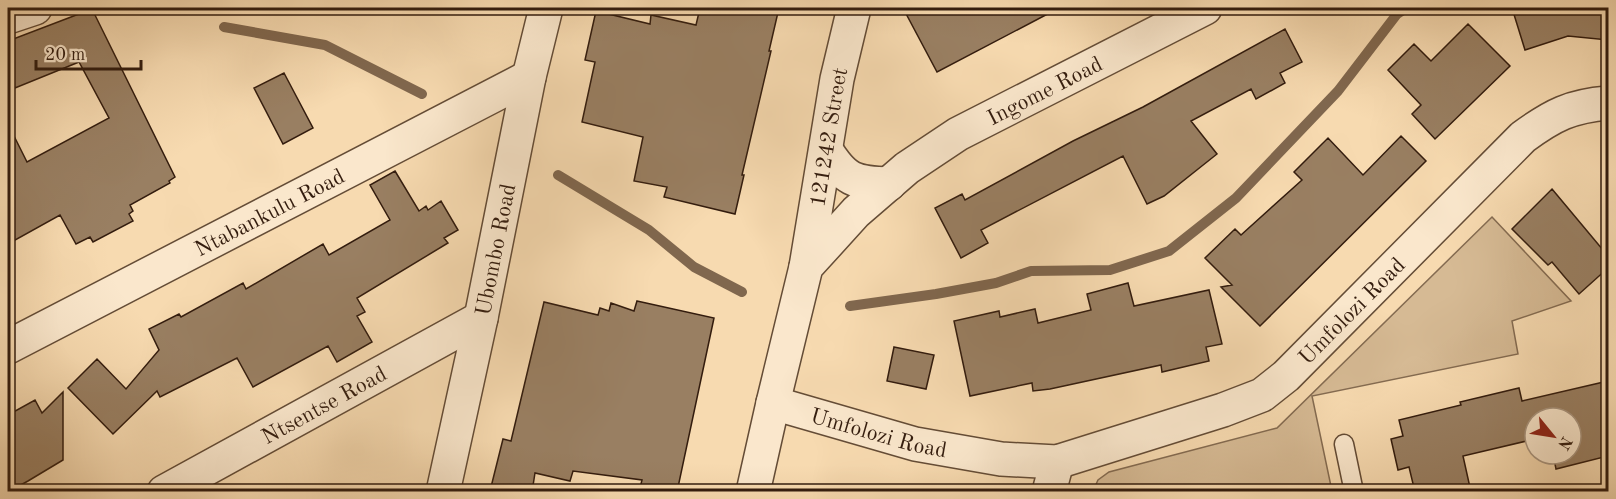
<svg xmlns="http://www.w3.org/2000/svg" width="1616" height="499" font-family="'Old Standard TT',serif">
<style>
.green{fill:#d6ba94;stroke:#846b51;stroke-width:1.5}
.lines{fill:none;stroke-linecap:round;stroke-linejoin:round}
.stream{stroke:#80674e;stroke-width:10}
.building{fill:#997f62;stroke:#331c0e;stroke-width:1.5}
.service-casing{stroke:#644c36;stroke-width:21}
.minor-casing{stroke:#644c36;stroke-width:36}
.service{stroke:#fae7cc;stroke-width:18}
.minor{stroke:#fae7cc;stroke-width:33}
.labels{text-anchor:middle;stroke-width:4.5;stroke-linejoin:round;paint-order:stroke}
.street-label{font-size:22px;fill:#331c0e;stroke:#fae7cc}
</style>
<rect width="100%" height="100%" fill="#f7dab0"/>
<filter id="stains"><feTurbulence type="fractalNoise" baseFrequency=".00333" numOctaves="4"/><feColorMatrix values="0 0 0 0 .2 0 0 0 0 .09 0 0 0 0 .02 0 0 0 .5 -.17"/></filter>
<radialGradient id="worn" r=".72"><stop offset=".6" stop-color="#630" stop-opacity="0"/><stop offset="1" stop-color="#630" stop-opacity=".3"/></radialGradient>
<path class="green" d="M 1492,217 L 1571,301 L 1512,321 L 1518,354 L 1312,396 L 1332,491 L 1093,491 L 1098,480 L 1109,472 L 1277,428 Z"/>
<g class="lines">
<path class="stream" d="M 224,27 L 325,45 L 422,94
M 558,175 L 649,230 L 694,267 L 742,292
M 850,306 L 936,294 L 996,283 L 1031,271 L 1110,270 L 1169,251 L 1236,198 L 1338,91 L 1397,14 L 1406,8"/>
</g>
<path class="building" d="M 700,8 L 779,8 L 769,51 L 771,51 L 742,175 L 744,175 L 735,214 L 664,197 L 667,187 L 634,181 L 643,137 L 582,122 L 595,62 L 585,60 L 596,11 L 650,24 L 651,15 L 696,25 Z
M 903,8 L 1059,8 L 937,72 Z
M 1512,8 L 1608,8 L 1608,40 L 1568,36 L 1525,50 Z
M 92,9 L 175,177 L 169,181 L 170,183 L 130,205 L 133,211 L 129,214 L 133,221 L 93,242 L 90,237 L 76,244 L 60,215 L 8,244 L 8,124 L 27,162 L 109,118 L 79,62 L 15,88 L 8,67 L 8,41 Z
M 1468,24 L 1510,66 L 1435,139 L 1412,114 L 1421,105 L 1388,70 L 1414,44 L 1431,61 Z
M 1285,29 L 1302,62 L 1280,73 L 1285,83 L 1256,99 L 1251,89 L 1191,121 L 1217,154 L 1164,196 L 1147,204 L 1123,156 L 981,230 L 988,243 L 961,258 L 935,208 L 962,194 L 965,200 L 1073,141 L 1143,107 Z
M 284,73 L 313,128 L 283,144 L 254,88 Z
M 1401,136 L 1426,161 L 1260,326 L 1221,287 L 1232,285 L 1205,258 L 1235,229 L 1241,235 L 1302,180 L 1294,172 L 1328,138 L 1363,175 Z
M 395,171 L 419,211 L 426,206 L 428,210 L 441,201 L 458,230 L 444,238 L 448,243 L 357,298 L 365,312 L 357,316 L 372,342 L 337,362 L 328,346 L 253,387 L 237,358 L 160,397 L 157,391 L 113,434 L 68,388 L 97,359 L 126,389 L 159,350 L 149,329 L 179,314 L 181,317 L 243,283 L 246,289 L 323,244 L 329,255 L 390,220 L 370,185 Z
M 1552,189 L 1608,256 L 1608,268 L 1579,294 L 1552,262 L 1548,265 L 1512,229 Z
M 1128,283 L 1134,306 L 1209,290 L 1222,344 L 1206,347 L 1209,361 L 1162,372 L 1161,365 L 1050,389 L 1033,391 L 1032,383 L 970,396 L 954,321 L 999,311 L 1000,317 L 1035,309 L 1038,323 L 1091,310 L 1087,294 Z
M 637,301 L 714,318 L 677,492 L 639,492 L 642,480 L 573,471 L 570,481 L 535,473 L 532,492 L 494,492 L 494,488 L 491,487 L 503,439 L 511,441 L 544,302 L 598,315 L 600,308 L 609,311 L 611,303 L 634,311 Z
M 894,347 L 934,355 L 926,389 L 887,381 Z
M 1608,381 L 1608,456 L 1556,469 L 1553,454 L 1571,454 L 1571,418 L 1535,418 L 1535,439 L 1463,456 L 1471,492 L 1415,492 L 1409,467 L 1398,470 L 1391,439 L 1403,436 L 1399,420 L 1461,405 L 1460,402 L 1519,388 L 1522,401 Z
M 63,392 L 63,460 L 28,481 L 8,492 L 8,415 L 35,400 L 42,413 Z"/>
<g class="lines">
<defs>
<path id="service" d="M 1344,444 L 1354,492"/>
<g id="minor">
<path d="M 8,17 L 35,8"/>
<path d="M 826,150 C 845,180 854,183 889,184"/>
<path id="s1" d="M 806,267 L 837,79 L 854,8"/>
<path id="s2" d="M 8,347 L 529,77"/>
<path id="s3" d="M 773,403 L 915,444 L 1001,459 L 1057,462 L 1223,410 L 1262,395 L 1286,376 L 1523,137 C 1553,115 1571,106 1608,103"/>
<path id="s4" d="M 164,492 L 481,318"/>
<path id="s5" d="M 443,492 L 481,318 L 529,77 L 546,8"/>
<path id="s6" d="M 753,492 L 773,403 L 806,267 L 856,212 L 907,168 L 958,134 L 1205,8"/>
<path d="M 1049,492 L 1057,462"/>
</g>
</defs>
<use href="#service" class="service-casing"/>
<use href="#minor" class="minor-casing"/>
<use href="#service" class="service"/>
<use href="#minor" class="minor"/>
</g>
<g class="labels">
<g class="street-label">
<text dy="8" stroke="none"><textPath href="#s6" startOffset="531">Ingome Road</textPath></text>
<text dy="8" stroke="none"><textPath href="#s1" startOffset="132">121242 Street</textPath></text>
<text dy="8" stroke="none"><textPath href="#s2" startOffset="294">Ntabankulu Road</textPath></text>
<text dy="8" stroke="none"><textPath href="#s5" startOffset="248">Ubombo Road</textPath></text>
<text dy="8" stroke="none"><textPath href="#s3" startOffset="630">Umfolozi Road</textPath></text>
<text dy="8" stroke="none"><textPath href="#s4" startOffset="182">Ntsentse Road</textPath></text>
<text dy="8" stroke="none"><textPath href="#s3" startOffset="110">Umfolozi Road</textPath></text>
</g>
</g>
<rect width="1616" height="499" fill="none" stroke="#f7dab0" stroke-width="30"/>
<rect x="9" y="9" width="1598" height="481" fill="none" stroke="#331c0e" stroke-width="3"/>
<rect x="15" y="15" width="1586" height="469" fill="none" stroke="#331c0e" stroke-width="1.5"/>
<g transform="translate(1553 436) rotate(120)"><circle r="28" fill="#fae7cc" stroke="#aa9680" stroke-width="1.5"/>
<path d="M0-4.5L10 22L0 15L-10 22Z" fill="#8f2418"/>
<text y="-9" font-size="16" font-weight="bold" text-anchor="middle" fill="#331c0e">N</text>
</g>
<path d="M36 60v9h105v-9" fill="none" stroke="#331c0e" stroke-width="3"/>
<text x="45" y="60" font-size="18" fill="#331c0e" stroke="#fae7cc" stroke-width="4.5" paint-order="stroke">20 m</text>
<rect width="100%" height="100%" filter="url(#stains)"/>
<rect width="100%" height="100%" fill="url(#worn)"/>
</svg>
